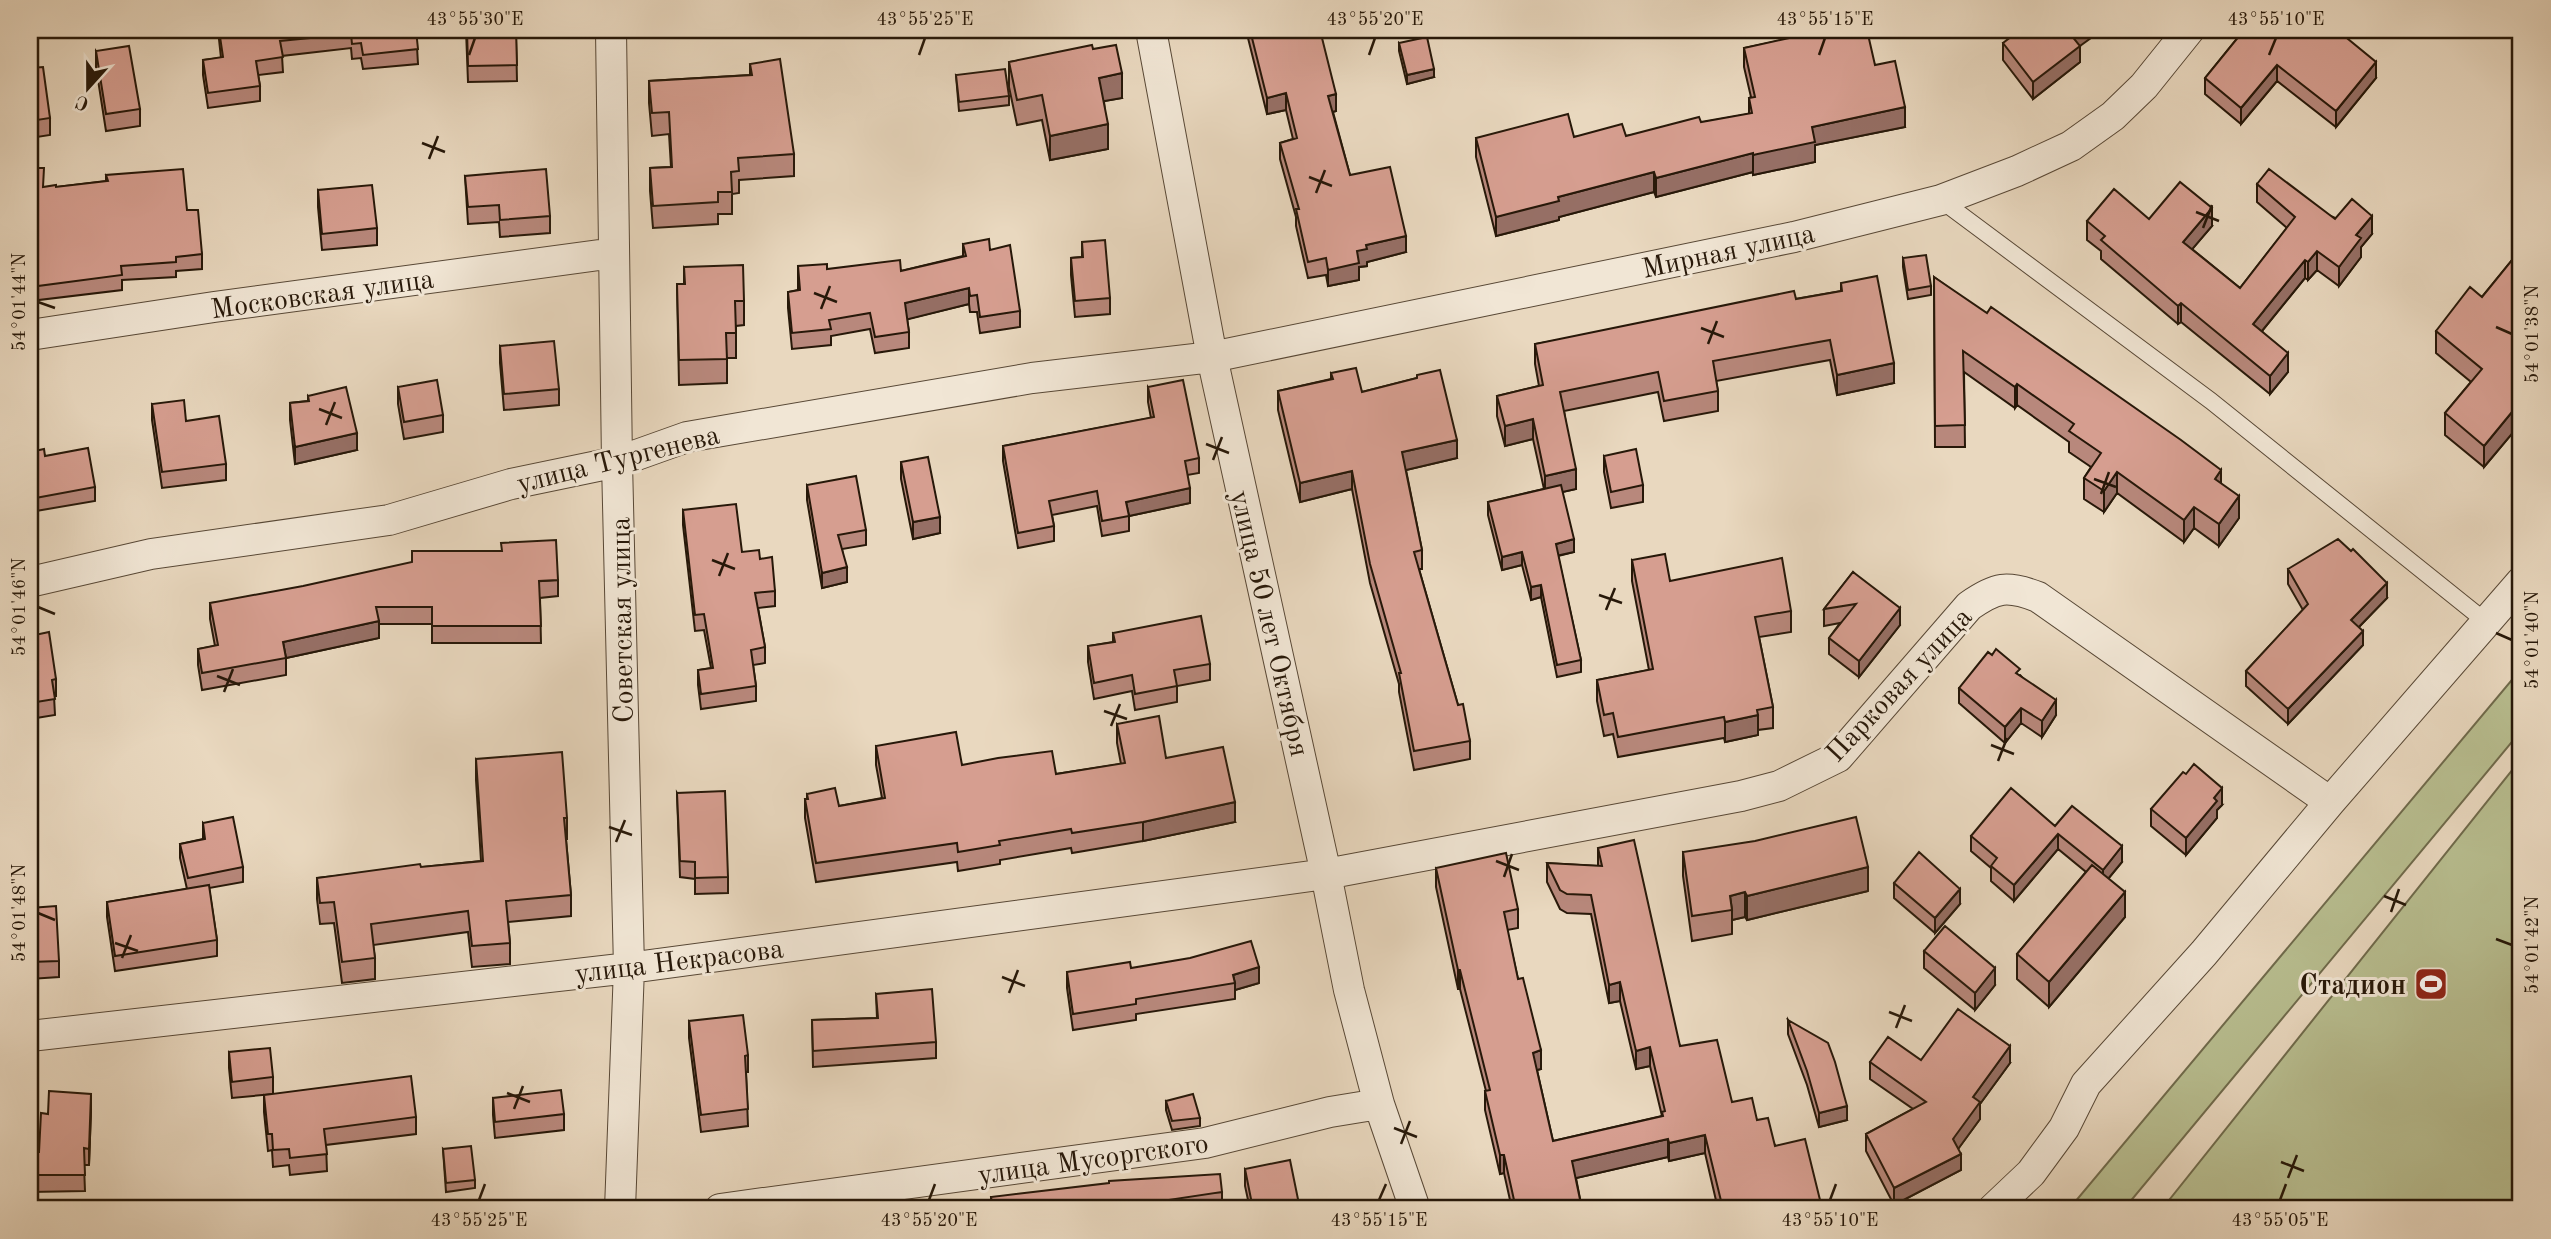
<svg xmlns="http://www.w3.org/2000/svg" width="2551" height="1239" font-family="'Old Standard TT',serif">
<style>
.green{fill:#b8be90;stroke:#706b4c;stroke-width:2}
.lines{fill:none;stroke-linecap:round;stroke-linejoin:round}
.lane-casing{stroke:#584836;stroke-width:18}
.street-casing{stroke:#584836;stroke-width:32}
.lane{stroke:#f1e6d5;stroke-width:16}
.street{stroke:#f1e6d5;stroke-width:30}
.wall{fill:#b8887c;stroke:#271809;stroke-width:2}
.shaded-wall{fill:#966f65;stroke:#271809;stroke-width:2}
.building{fill:#d69e90;stroke:#271809;stroke-width:2}
.ticks{fill:none;stroke:#271809;stroke-width:2.5}
.labels{text-anchor:middle;stroke-width:6;stroke-linejoin:round;paint-order:stroke}
.street-label{font-size:28px;fill:#271809;stroke:#f1e6d5}
.poi-label{font-size:28px;font-weight:bold;fill:#271809;stroke:#f1e6d5;text-anchor:end}
.neatline{fill:none;stroke:#271809;stroke-width:2.5}
.ticks-label{font-size:18px;text-anchor:middle;fill:#271809}
</style>
<rect width="100%" height="100%" fill="#e9d8bf"/>
<filter id="stains"><feTurbulence type="fractalNoise" baseFrequency=".00286" numOctaves="4"/><feColorMatrix values="0 0 0 0 .2 0 0 0 0 .09 0 0 0 0 .02 0 0 0 .5 -.17"/></filter>
<radialGradient id="worn" r=".72"><stop offset=".6" stop-color="#630" stop-opacity="0"/><stop offset="1" stop-color="#630" stop-opacity=".3"/></radialGradient>
<path class="green" d="M 2521,669 L 2521,731 L 2124,1209 L 2069,1209 Z
M 2521,759 L 2521,1209 L 2162,1209 Z"/>
<g class="lines">
<defs>
<path id="lane" d="M 1941,200 L 2211,401 L 2485,621"/>
<path id="street" d="M 611,30 L 617,462 L 629,968 L 620,1209
M 1151,30 L 1212,357 L 1326,874 L 1349,990 L 1379,1104 L 1415,1209
M 30,335 L 214,307 L 614,253
M 30,582 L 151,554 L 389,520 L 511,484 L 617,462 L 687,437 L 1032,378 L 1212,357 L 1794,237 L 1941,200 L 2017,171 L 2071,146 L 2113,116 L 2144,86 L 2189,30
M 30,1036 L 629,968 L 1326,874 L 1741,796 L 1779,786 L 1838,757 L 1969,606 C 1996,587 2007,585 2038,597 L 2330,802
M 720,1209 L 1205,1143 L 1330,1112 L 1379,1104
M 1993,1209 L 2031,1173 L 2064,1128 L 2086,1084 L 2204,953 L 2330,802 L 2521,582"/>
</defs>
<use href="#lane" class="lane-casing"/>
<use href="#street" class="street-casing"/>
<use href="#lane" class="lane"/>
<use href="#street" class="street"/>
</g>
<path class="wall" d="M 218,30 L 416,30 L 418,64 L 363,69 L 361,58 L 352,59 L 351,48 L 282,56 L 283,72 L 258,75 L 260,86 L 260,101 L 208,108 L 203,75 L 203,60 L 221,58 Z
M 466,30 L 575,30 L 575,33 L 516,35 L 517,81 L 468,82 Z
M 1246,30 L 1320,30 L 1336,111 L 1333,112 L 1350,175 L 1406,252 L 1367,262 L 1367,266 L 1359,267 L 1359,280 L 1328,286 L 1326,275 L 1308,278 L 1296,226 L 1296,217 L 1280,159 L 1280,143 L 1293,139 L 1286,110 L 1267,114 Z
M 2244,30 L 2376,78 L 2336,127 L 2277,81 L 2241,124 L 2205,94 L 2205,78 Z
M 1802,31 L 1875,65 L 1905,127 L 1815,145 L 1815,162 L 1753,175 L 1753,172 L 1656,197 L 1654,192 L 1559,217 L 1559,220 L 1496,236 L 1476,157 L 1476,138 L 1626,136 L 1749,114 L 1749,98 L 1751,97 L 1744,67 L 1744,48 L 1802,36 Z
M 1399,43 L 1434,77 L 1407,84 L 1399,51 Z
M 2003,43 L 2080,46 L 2080,62 L 2033,99 L 2003,60 Z
M 1093,49 L 1122,98 L 1104,101 L 1108,149 L 1050,160 L 1042,120 L 1017,125 L 1009,87 L 1009,62 Z
M 96,51 L 140,109 L 140,126 L 106,131 L 96,67 Z
M 750,64 L 794,154 L 794,176 L 739,180 L 739,193 L 732,194 L 732,214 L 718,214 L 718,224 L 653,228 L 650,191 L 650,168 L 671,167 L 669,134 L 652,136 L 649,103 L 649,81 L 750,75 Z
M 30,68 L 50,118 L 50,135 L 30,138 L 31,168 L 43,187 L 56,187 L 106,181 L 106,175 L 187,210 L 202,254 L 202,269 L 176,271 L 176,277 L 122,280 L 122,290 L 30,301 Z
M 956,75 L 1009,96 L 1009,105 L 959,111 Z
M 465,176 L 550,216 L 550,233 L 500,237 L 499,222 L 468,224 Z
M 2257,184 L 2372,234 L 2361,247 L 2361,257 L 2339,286 L 2317,270 L 2308,280 L 2305,278 L 2262,331 L 2288,372 L 2270,394 L 2181,322 L 2178,324 L 2101,259 L 2101,251 L 2087,240 L 2087,221 L 2149,219 L 2212,226 L 2192,249 L 2240,288 L 2287,228 L 2257,202 Z
M 318,190 L 377,228 L 377,245 L 322,250 L 318,207 Z
M 1082,242 L 1110,298 L 1110,314 L 1075,317 L 1071,275 L 1071,258 L 1082,257 Z
M 963,244 L 990,250 L 1020,311 L 1020,327 L 980,333 L 977,312 L 970,312 L 969,304 L 907,319 L 909,332 L 909,348 L 875,353 L 870,329 L 831,336 L 831,345 L 792,349 L 788,308 L 788,292 L 798,290 L 798,266 L 827,269 L 901,271 L 963,256 Z
M 2521,249 L 2521,423 L 2484,467 L 2445,435 L 2445,413 L 2471,382 L 2436,353 L 2436,331 L 2482,297 Z
M 1903,258 L 1931,286 L 1931,295 L 1908,299 L 1903,267 Z
M 684,267 L 744,301 L 744,325 L 736,326 L 736,358 L 727,358 L 727,383 L 679,385 L 677,284 L 684,284 Z
M 1934,277 L 2221,484 L 2239,518 L 2219,546 L 2194,528 L 2184,542 L 2117,493 L 2104,512 L 2084,499 L 2084,478 L 2091,467 L 2069,452 L 2069,442 L 2017,405 L 2015,408 L 1964,372 L 1965,447 L 1935,447 Z
M 1841,283 L 1894,383 L 1837,395 L 1830,360 L 1716,381 L 1718,391 L 1718,411 L 1664,421 L 1658,392 L 1564,411 L 1576,489 L 1562,492 L 1574,552 L 1558,556 L 1581,660 L 1581,672 L 1557,677 L 1541,597 L 1531,600 L 1522,565 L 1502,570 L 1488,515 L 1488,502 L 1544,489 L 1533,439 L 1505,446 L 1497,416 L 1497,396 L 1539,386 L 1535,364 L 1535,344 L 1841,291 Z
M 500,346 L 559,389 L 559,405 L 504,410 L 500,363 Z
M 1331,373 L 1362,392 L 1417,378 L 1417,375 L 1457,458 L 1406,470 L 1422,550 L 1422,569 L 1419,569 L 1458,705 L 1470,741 L 1470,759 L 1414,770 L 1399,692 L 1399,684 L 1370,583 L 1352,489 L 1300,502 L 1278,410 L 1278,391 L 1331,379 Z
M 398,387 L 443,415 L 443,432 L 404,439 L 398,404 Z
M 1148,387 L 1199,458 L 1199,473 L 1187,475 L 1190,503 L 1129,516 L 1129,531 L 1102,536 L 1097,506 L 1052,515 L 1054,526 L 1054,541 L 1018,548 L 1003,461 L 1003,446 L 1151,418 L 1148,402 Z
M 308,396 L 357,450 L 295,464 L 290,420 L 290,403 L 308,401 Z
M 152,404 L 186,421 L 226,464 L 226,480 L 162,488 L 152,420 Z
M 30,452 L 45,456 L 95,487 L 95,501 L 30,512 Z
M 1604,456 L 1643,485 L 1643,502 L 1611,508 L 1604,472 Z
M 901,462 L 940,533 L 913,539 L 901,479 Z
M 807,485 L 866,530 L 866,545 L 842,549 L 847,582 L 822,588 L 807,500 Z
M 683,510 L 742,552 L 760,559 L 775,591 L 775,606 L 758,608 L 765,647 L 765,663 L 753,665 L 756,686 L 756,701 L 701,709 L 698,685 L 698,670 L 711,668 L 704,630 L 695,631 L 683,525 Z
M 1632,560 L 1670,581 L 1791,611 L 1791,632 L 1759,637 L 1773,707 L 1773,728 L 1758,730 L 1758,735 L 1725,742 L 1724,738 L 1618,757 L 1613,734 L 1604,736 L 1597,701 L 1597,680 L 1649,670 L 1632,581 Z
M 2288,569 L 2387,598 L 2359,627 L 2363,645 L 2288,724 L 2246,686 L 2246,671 L 2303,610 L 2288,584 Z
M 1853,572 L 1900,625 L 1859,677 L 1829,654 L 1829,638 L 1840,623 L 1824,626 L 1824,609 Z
M 558,580 L 558,596 L 540,598 L 541,643 L 432,643 L 432,624 L 379,624 L 379,638 L 286,658 L 286,675 L 202,690 L 198,665 L 198,649 L 215,646 L 210,619 L 210,603 Z
M 1113,633 L 1210,664 L 1210,680 L 1177,686 L 1177,702 L 1135,710 L 1132,691 L 1094,699 L 1088,662 L 1088,646 L 1113,642 Z
M 30,636 L 56,679 L 56,696 L 54,696 L 55,715 L 30,719 Z
M 2020,675 L 2056,715 L 2042,737 L 2021,723 L 2005,743 L 1959,703 L 1959,688 Z
M 1117,724 L 1166,758 L 1235,822 L 1143,841 L 1072,853 L 1071,848 L 1000,860 L 1000,864 L 958,871 L 957,862 L 816,882 L 805,818 L 805,799 L 807,799 L 807,794 L 839,806 L 882,798 L 876,765 L 876,746 L 962,765 L 1056,774 L 1121,764 L 1117,743 Z
M 476,759 L 567,818 L 567,839 L 566,839 L 571,895 L 571,916 L 508,922 L 510,943 L 510,964 L 472,967 L 468,932 L 373,945 L 375,958 L 375,979 L 342,983 L 334,923 L 320,924 L 317,899 L 317,878 L 481,861 L 476,780 Z
M 677,793 L 728,877 L 728,893 L 695,894 L 695,879 L 680,877 Z
M 2222,805 L 2217,810 L 2217,818 L 2186,855 L 2151,826 L 2151,809 Z
M 203,823 L 243,867 L 243,882 L 209,888 L 217,940 L 217,956 L 115,971 L 107,917 L 107,902 L 187,889 L 180,858 L 180,844 L 203,839 Z
M 2055,826 L 2122,862 L 2108,879 L 2125,917 L 2049,1007 L 2017,979 L 2017,954 L 2086,872 L 2058,849 L 2014,901 L 1991,881 L 1991,868 L 1971,851 L 1971,836 Z
M 1598,848 L 1680,1046 L 1732,1102 L 1757,1120 L 1821,1209 L 1718,1209 L 1705,1153 L 1669,1161 L 1668,1157 L 1576,1178 L 1582,1209 L 1512,1209 L 1504,1173 L 1500,1174 L 1485,1110 L 1485,1091 L 1486,1091 L 1460,989 L 1458,989 L 1436,887 L 1436,868 L 1518,909 L 1518,928 L 1507,930 L 1518,979 L 1541,1069 L 1537,1070 L 1553,1141 L 1662,1116 L 1650,1066 L 1636,1069 L 1620,1001 L 1609,1003 L 1591,914 L 1567,913 L 1560,909 L 1547,882 L 1547,863 L 1598,866 Z
M 1683,852 L 1868,891 L 1747,920 L 1745,917 L 1732,920 L 1732,934 L 1692,941 L 1683,876 Z
M 1894,883 L 1960,904 L 1935,933 L 1894,898 Z
M 30,908 L 59,961 L 59,977 L 30,979 Z
M 1924,951 L 1995,985 L 1975,1010 L 1924,968 Z
M 1131,968 L 1259,983 L 1235,990 L 1235,999 L 1136,1014 L 1136,1020 L 1073,1030 L 1067,988 L 1067,972 Z
M 876,994 L 936,1042 L 936,1058 L 813,1067 L 812,1020 L 877,1018 Z
M 1788,1020 L 1847,1120 L 1819,1127 L 1807,1085 L 1788,1034 Z
M 689,1021 L 748,1055 L 748,1072 L 746,1072 L 748,1126 L 701,1132 L 689,1038 Z
M 229,1052 L 273,1077 L 273,1094 L 232,1098 L 229,1068 Z
M 1921,1060 L 2010,1063 L 1980,1104 L 1980,1119 L 1958,1149 L 1961,1170 L 1894,1205 L 1866,1151 L 1866,1134 L 1913,1109 L 1870,1079 L 1870,1062 Z
M 264,1095 L 416,1117 L 416,1134 L 326,1145 L 327,1171 L 290,1175 L 289,1165 L 273,1167 L 272,1150 L 268,1151 L 264,1112 Z
M 493,1098 L 564,1114 L 564,1130 L 495,1138 L 493,1115 Z
M 1166,1101 L 1200,1118 L 1200,1126 L 1172,1130 L 1166,1110 Z
M 91,1110 L 89,1165 L 84,1165 L 85,1191 L 30,1192 L 30,1152 L 39,1152 L 48,1114 Z
M 443,1149 L 475,1180 L 475,1188 L 446,1192 Z
M 1245,1169 L 1300,1209 L 1250,1209 L 1245,1186 Z
M 1222,1192 L 1222,1208 L 1215,1209 L 991,1209 L 991,1197 Z"/>
<path class="shaded-wall" d="M 2079,30 L 2102,30 L 2080,46 L 2080,62 L 2033,99 L 2033,82 L 2071,35 Z
M 2376,62 L 2376,78 L 2336,127 L 2336,111 Z
M 2277,65 L 2277,81 L 2241,124 L 2241,108 Z
M 1434,69 L 1434,77 L 1407,84 L 1407,75 Z
M 1122,73 L 1122,98 L 1099,102 L 1099,78 Z
M 1286,93 L 1286,110 L 1267,114 L 1267,98 Z
M 1336,94 L 1336,111 L 1328,113 L 1328,96 Z
M 1905,107 L 1905,127 L 1815,145 L 1815,162 L 1753,175 L 1753,155 L 1812,127 Z
M 1108,124 L 1108,149 L 1050,160 L 1050,136 Z
M 1753,153 L 1753,172 L 1656,197 L 1656,178 Z
M 1654,172 L 1654,192 L 1559,217 L 1559,220 L 1496,236 L 1496,217 L 1558,197 Z
M 2212,208 L 2212,226 L 2183,260 L 2183,242 Z
M 2372,216 L 2372,234 L 2361,247 L 2361,257 L 2339,286 L 2339,267 L 2356,235 Z
M 1406,236 L 1406,252 L 1367,262 L 1367,266 L 1359,267 L 1359,280 L 1328,286 L 1328,270 L 1366,245 Z
M 2317,251 L 2317,270 L 2308,280 L 2308,262 Z
M 2305,260 L 2305,278 L 2253,342 L 2253,324 Z
M 969,288 L 969,304 L 905,320 L 905,303 Z
M 2181,303 L 2181,322 L 2178,324 L 2178,306 Z
M 2288,353 L 2288,372 L 2270,394 L 2270,376 Z
M 1894,363 L 1894,383 L 1837,395 L 1837,375 Z
M 2017,384 L 2017,405 L 2015,408 L 2015,387 Z
M 2521,401 L 2521,423 L 2484,467 L 2484,446 Z
M 1533,419 L 1533,439 L 1505,446 L 1505,426 Z
M 357,433 L 357,450 L 295,464 L 295,447 Z
M 1457,440 L 1457,458 L 1402,471 L 1402,452 Z
M 1576,469 L 1576,489 L 1545,496 L 1545,476 Z
M 2221,470 L 2221,491 L 2215,479 Z
M 1352,471 L 1352,489 L 1300,502 L 1300,483 Z
M 2117,472 L 2117,493 L 2104,512 L 2104,491 Z
M 1190,488 L 1190,503 L 1129,516 L 1126,502 Z
M 2239,496 L 2239,518 L 2219,546 L 2219,524 Z
M 2194,507 L 2194,528 L 2184,542 L 2184,520 Z
M 940,517 L 940,533 L 913,539 L 913,522 Z
M 1574,539 L 1574,552 L 1556,556 L 1556,544 Z
M 1522,552 L 1522,565 L 1502,570 L 1502,557 Z
M 847,567 L 847,582 L 822,588 L 822,573 Z
M 2387,583 L 2387,598 L 2351,635 L 2351,620 Z
M 1541,585 L 1541,597 L 1531,600 L 1531,587 Z
M 1900,608 L 1900,625 L 1859,677 L 1859,661 Z
M 379,621 L 379,638 L 286,658 L 283,642 Z
M 2363,631 L 2363,645 L 2288,724 L 2288,709 Z
M 2056,700 L 2056,715 L 2042,737 L 2042,721 Z
M 2021,708 L 2021,723 L 2005,743 L 2005,727 Z
M 1758,715 L 1758,735 L 1725,742 L 1725,722 Z
M 2222,788 L 2222,805 L 2217,810 L 2217,818 L 2186,855 L 2186,838 L 2214,798 Z
M 1235,802 L 1235,822 L 1143,841 L 1143,822 Z
M 2058,834 L 2058,849 L 2014,901 L 2014,885 Z
M 2122,846 L 2122,862 L 2103,885 L 2103,870 Z
M 1868,867 L 1868,891 L 1747,920 L 1747,896 Z
M 1960,889 L 1960,904 L 1935,933 L 1935,918 Z
M 1745,892 L 1745,917 L 1732,920 L 1732,910 L 1730,896 Z
M 2125,892 L 2125,917 L 2049,1007 L 2049,982 Z
M 1259,967 L 1259,983 L 1235,990 L 1235,983 L 1233,975 Z
M 1995,968 L 1995,985 L 1975,1010 L 1975,993 Z
M 1458,970 L 1460,970 L 1460,989 L 1458,989 Z
M 1620,982 L 1620,1001 L 1609,1003 L 1609,985 Z
M 2010,1046 L 2010,1063 L 1980,1104 L 1980,1119 L 1953,1156 L 1953,1139 L 1973,1097 Z
M 1650,1047 L 1650,1066 L 1636,1069 L 1636,1051 Z
M 1541,1050 L 1541,1069 L 1533,1071 L 1533,1053 Z
M 91,1094 L 91,1110 L 89,1165 L 89,1149 Z
M 1847,1106 L 1847,1120 L 1819,1127 L 1819,1113 Z
M 1705,1135 L 1705,1153 L 1669,1161 L 1669,1143 Z
M 1668,1139 L 1668,1157 L 1572,1179 L 1572,1161 Z
M 1961,1154 L 1961,1170 L 1894,1205 L 1894,1188 Z
M 1500,1155 L 1504,1155 L 1504,1173 L 1500,1174 Z
M 1821,1204 L 1821,1209 L 1798,1209 Z"/>
<path class="building" d="M 219,30 L 416,30 L 418,49 L 363,55 L 361,43 L 352,44 L 351,34 L 280,41 L 283,57 L 256,61 L 260,86 L 208,93 L 203,60 L 223,57 Z
M 467,30 L 516,30 L 517,65 L 468,66 Z
M 1250,30 L 1320,30 L 1336,94 L 1328,96 L 1350,175 L 1390,167 L 1406,236 L 1366,245 L 1367,249 L 1357,251 L 1359,263 L 1328,270 L 1326,258 L 1308,262 L 1296,209 L 1299,209 L 1280,143 L 1297,138 L 1286,93 L 1267,98 Z
M 1812,30 L 1867,30 L 1875,65 L 1895,61 L 1905,107 L 1812,127 L 1815,142 L 1753,155 L 1753,153 L 1656,178 L 1654,172 L 1558,197 L 1559,201 L 1496,217 L 1476,138 L 1568,114 L 1574,137 L 1622,124 L 1626,136 L 1699,117 L 1701,122 L 1752,113 L 1749,98 L 1755,97 L 1744,48 L 1803,35 L 1802,31 Z
M 2020,30 L 2079,30 L 2071,35 L 2080,46 L 2033,82 L 2003,43 Z
M 2244,30 L 2337,30 L 2376,62 L 2336,111 L 2277,65 L 2241,108 L 2205,78 Z
M 1427,37 L 1434,69 L 1407,75 L 1399,43 Z
M 1092,45 L 1093,49 L 1116,45 L 1122,73 L 1099,78 L 1108,124 L 1050,136 L 1042,95 L 1017,100 L 1009,62 Z
M 129,46 L 140,109 L 106,114 L 96,51 Z
M 780,59 L 794,154 L 738,158 L 739,171 L 731,172 L 732,192 L 718,192 L 718,202 L 653,206 L 650,168 L 672,167 L 669,112 L 652,113 L 649,81 L 752,75 L 750,64 Z
M 43,67 L 50,118 L 30,121 L 31,153 L 30,153 L 30,68 Z
M 1005,69 L 1009,96 L 959,102 L 956,75 Z
M 30,168 L 44,168 L 43,187 L 56,185 L 56,187 L 108,181 L 106,175 L 183,169 L 187,210 L 198,210 L 202,254 L 176,257 L 176,262 L 121,266 L 122,275 L 30,287 Z
M 546,169 L 550,216 L 500,220 L 499,205 L 468,207 L 465,176 Z
M 2269,169 L 2335,219 L 2352,199 L 2372,216 L 2356,235 L 2361,238 L 2339,267 L 2317,251 L 2308,262 L 2305,260 L 2253,324 L 2288,353 L 2270,376 L 2181,303 L 2178,306 L 2101,240 L 2105,236 L 2087,221 L 2114,189 L 2149,219 L 2180,182 L 2212,208 L 2183,242 L 2240,288 L 2295,217 L 2257,184 Z
M 372,185 L 377,228 L 322,234 L 318,190 Z
M 989,239 L 990,250 L 1010,245 L 1020,311 L 980,317 L 977,295 L 970,296 L 969,288 L 905,303 L 909,332 L 875,337 L 870,313 L 829,320 L 831,329 L 792,333 L 788,292 L 800,290 L 798,266 L 827,264 L 827,269 L 900,260 L 901,271 L 966,256 L 963,244 Z
M 1105,240 L 1110,298 L 1075,301 L 1071,258 L 1083,257 L 1082,242 Z
M 2521,249 L 2521,401 L 2484,446 L 2445,413 L 2482,369 L 2436,331 L 2470,287 L 2482,297 Z
M 1926,255 L 1931,286 L 1908,290 L 1903,258 Z
M 743,265 L 744,301 L 735,301 L 736,333 L 726,333 L 727,359 L 679,360 L 677,284 L 685,284 L 684,267 Z
M 1877,276 L 1894,363 L 1837,375 L 1830,340 L 1713,361 L 1718,391 L 1664,401 L 1658,372 L 1560,392 L 1576,469 L 1545,476 L 1533,419 L 1505,426 L 1497,396 L 1543,385 L 1535,344 L 1794,291 L 1796,299 L 1842,291 L 1841,283 Z
M 1934,277 L 1987,313 L 1991,307 L 2181,440 L 2221,470 L 2215,479 L 2239,496 L 2219,524 L 2194,507 L 2184,520 L 2117,472 L 2104,491 L 2084,478 L 2101,453 L 2069,431 L 2074,424 L 2017,384 L 2015,387 L 1963,351 L 1965,425 L 1935,426 Z
M 554,341 L 559,389 L 504,394 L 500,346 Z
M 1356,368 L 1362,392 L 1417,378 L 1417,375 L 1440,370 L 1457,440 L 1402,452 L 1422,550 L 1414,552 L 1458,705 L 1463,704 L 1470,741 L 1414,751 L 1399,673 L 1401,673 L 1370,564 L 1352,471 L 1300,483 L 1278,391 L 1333,379 L 1331,373 Z
M 437,380 L 443,415 L 404,422 L 398,387 Z
M 1183,380 L 1199,458 L 1185,461 L 1190,488 L 1126,502 L 1129,516 L 1102,521 L 1097,491 L 1049,501 L 1054,526 L 1018,533 L 1003,446 L 1154,417 L 1148,387 Z
M 346,387 L 357,433 L 295,447 L 290,403 L 309,401 L 308,396 Z
M 184,400 L 186,421 L 219,416 L 226,464 L 162,472 L 152,404 Z
M 88,448 L 95,487 L 30,499 L 30,452 L 44,449 L 45,456 Z
M 1636,449 L 1643,485 L 1611,492 L 1604,456 Z
M 928,457 L 940,517 L 913,522 L 901,462 Z
M 856,476 L 866,530 L 838,535 L 847,567 L 822,573 L 807,485 Z
M 1561,485 L 1574,539 L 1556,544 L 1581,660 L 1557,665 L 1541,585 L 1531,587 L 1522,552 L 1502,557 L 1488,502 Z
M 736,504 L 742,552 L 759,550 L 760,559 L 772,557 L 775,591 L 755,593 L 765,647 L 751,650 L 756,686 L 701,694 L 698,670 L 713,668 L 704,614 L 695,615 L 683,510 Z
M 2338,539 L 2351,551 L 2353,549 L 2387,583 L 2351,620 L 2363,631 L 2288,709 L 2246,671 L 2308,604 L 2288,569 Z
M 556,540 L 558,580 L 539,581 L 541,626 L 432,626 L 432,607 L 376,607 L 379,621 L 283,642 L 286,658 L 202,673 L 198,649 L 218,645 L 210,603 L 303,586 L 412,562 L 412,551 L 502,551 L 501,543 Z
M 1665,554 L 1670,581 L 1782,558 L 1791,611 L 1755,617 L 1773,707 L 1757,710 L 1758,715 L 1725,722 L 1724,717 L 1618,737 L 1613,713 L 1604,715 L 1597,680 L 1653,669 L 1632,560 Z
M 1853,572 L 1900,608 L 1859,661 L 1829,638 L 1856,604 L 1824,609 Z
M 1201,616 L 1210,664 L 1174,670 L 1177,686 L 1135,694 L 1132,675 L 1094,683 L 1088,646 L 1115,642 L 1113,633 Z
M 49,632 L 56,679 L 52,680 L 55,699 L 30,703 L 30,636 Z
M 1996,649 L 2020,669 L 2016,673 L 2056,700 L 2042,721 L 2021,708 L 2005,727 L 1959,688 L 1988,652 L 1992,655 Z
M 1159,716 L 1166,758 L 1223,747 L 1235,802 L 1143,822 L 1072,833 L 1071,829 L 999,841 L 1000,845 L 958,852 L 957,843 L 816,863 L 805,799 L 808,799 L 807,794 L 835,788 L 839,806 L 885,798 L 876,746 L 956,732 L 962,765 L 998,758 L 1052,751 L 1056,774 L 1125,763 L 1117,724 Z
M 562,752 L 567,818 L 564,818 L 571,895 L 506,901 L 510,943 L 472,946 L 468,911 L 371,924 L 375,958 L 342,962 L 334,902 L 320,903 L 317,878 L 420,864 L 421,867 L 483,861 L 476,759 Z
M 2194,764 L 2222,788 L 2214,798 L 2217,801 L 2186,838 L 2151,809 L 2183,772 L 2186,774 Z
M 2011,788 L 2055,826 L 2072,806 L 2122,846 L 2103,870 L 2058,834 L 2014,885 L 1991,866 L 1997,858 L 1971,836 Z
M 725,791 L 728,877 L 695,878 L 695,862 L 680,861 L 677,793 Z
M 233,817 L 243,867 L 188,878 L 180,844 L 205,839 L 203,823 Z
M 1856,817 L 1868,867 L 1747,896 L 1745,892 L 1730,896 L 1732,910 L 1692,916 L 1683,852 L 1755,841 Z
M 1634,840 L 1680,1046 L 1717,1040 L 1732,1102 L 1752,1098 L 1757,1120 L 1768,1118 L 1775,1146 L 1805,1139 L 1821,1204 L 1798,1209 L 1723,1209 L 1705,1135 L 1669,1143 L 1668,1139 L 1572,1161 L 1582,1209 L 1516,1209 L 1504,1155 L 1500,1155 L 1485,1091 L 1490,1090 L 1460,970 L 1458,970 L 1436,868 L 1506,853 L 1518,909 L 1504,912 L 1518,979 L 1523,978 L 1541,1050 L 1533,1053 L 1553,1141 L 1663,1116 L 1662,1112 L 1665,1111 L 1650,1047 L 1636,1051 L 1620,982 L 1609,985 L 1591,895 L 1567,894 L 1560,890 L 1547,863 L 1602,866 L 1598,848 Z
M 1919,852 L 1960,889 L 1935,918 L 1894,883 Z
M 2092,865 L 2125,892 L 2049,982 L 2017,954 Z
M 209,885 L 217,940 L 115,956 L 107,902 Z
M 56,906 L 59,961 L 30,962 L 30,908 Z
M 1945,926 L 1995,968 L 1975,993 L 1924,951 Z
M 1251,941 L 1259,967 L 1233,975 L 1235,983 L 1136,999 L 1136,1004 L 1073,1014 L 1067,972 L 1130,962 L 1131,968 L 1190,958 Z
M 932,989 L 936,1042 L 813,1051 L 812,1020 L 878,1018 L 876,994 Z
M 1958,1009 L 2010,1046 L 1973,1097 L 1980,1102 L 1953,1139 L 1961,1154 L 1894,1188 L 1866,1134 L 1926,1102 L 1870,1062 L 1888,1037 L 1921,1060 Z
M 743,1015 L 748,1055 L 745,1056 L 748,1109 L 701,1115 L 689,1021 Z
M 1788,1020 L 1828,1043 L 1835,1062 L 1847,1106 L 1819,1113 L 1807,1071 Z
M 270,1048 L 273,1077 L 232,1082 L 229,1052 Z
M 411,1076 L 416,1117 L 324,1129 L 327,1154 L 290,1158 L 289,1149 L 273,1150 L 272,1134 L 268,1134 L 264,1095 Z
M 561,1090 L 564,1114 L 495,1122 L 493,1098 Z
M 49,1091 L 91,1094 L 89,1149 L 84,1148 L 85,1175 L 30,1175 L 30,1152 L 39,1152 L 41,1113 L 48,1114 Z
M 1193,1094 L 1200,1118 L 1172,1121 L 1166,1101 Z
M 471,1146 L 475,1180 L 446,1183 L 443,1149 Z
M 1290,1160 L 1300,1209 L 1253,1209 L 1245,1169 Z
M 1220,1174 L 1222,1192 L 1168,1200 L 1168,1209 L 993,1209 L 991,1197 L 1109,1183 L 1109,1181 Z"/>
<path class="ticks" d="M 469,55 L 475,38M 919,55 L 925,38M 1369,55 L 1375,38M 1819,55 L 1825,38M 2269,55 L 2276,38M 422,143 L 445,152M 429,159 L 438,136M 1309,177 L 1332,186M 1316,193 L 1325,170M 2196,212 L 2219,221M 2203,228 L 2212,205M 814,293 L 837,302M 38,302 L 55,308M 821,309 L 830,286M 2496,327 L 2512,334M 1701,328 L 1724,337M 1708,344 L 1717,321M 319,409 L 342,418M 326,425 L 335,402M 1206,444 L 1229,453M 1213,460 L 1222,437M 2094,479 L 2116,487M 2101,494 L 2109,472M 712,560 L 735,569M 719,576 L 728,553M 1599,595 L 1622,603M 38,607 L 55,614M 1606,610 L 1615,588M 2496,633 L 2512,640M 217,676 L 240,685M 224,692 L 233,669M 1104,711 L 1127,719M 1111,726 L 1120,704M 1991,745 L 2014,754M 1998,761 L 2007,738M 609,827 L 632,835M 616,842 L 625,820M 1496,861 L 1519,870M 1504,877 L 1512,854M 2384,896 L 2406,905M 2391,912 L 2399,889M 38,913 L 55,920M 2496,939 L 2512,945M 115,943 L 138,951M 122,958 L 131,935M 1002,977 L 1025,986M 1009,993 L 1018,970M 1889,1012 L 1912,1021M 1896,1028 L 1905,1005M 507,1093 L 530,1102M 514,1109 L 523,1086M 1394,1128 L 1417,1137M 1401,1144 L 1410,1121M 2281,1162 L 2304,1171M 2288,1178 L 2297,1155M 479,1200 L 485,1184M 929,1200 L 935,1184M 1379,1200 L 1386,1184M 1830,1200 L 1836,1184M 2280,1200 L 2286,1184"/>
<defs>
<symbol id="stadium-square" viewBox="-11 -11 22 22"><rect x="-9" y="-9" width="18" height="18" rx="4" fill="#8f2418" stroke="#f1e6d5"/><path d="M0-5a6.5 5 0 1 0 0 10a6.5 5 0 1 0 0-10ZM-3.5-1.8h7v3.6h-7Z" fill="#fff"/></symbol>
</defs>
<g fill-rule="evenodd">
<use href="#stadium-square" x="2412" y="965" width="38" height="38"/>
</g>
<g class="labels">
<g class="street-label">
<text transform="translate(1728 250) rotate(-12)" y="10">Мирная улица</text>
<text transform="translate(322 293) rotate(-8)" y="10">Московская улица</text>
<text transform="translate(618 458) rotate(-14)" y="10">улица Тургенева</text>
<text transform="translate(621 620) rotate(-91)" y="10">Советская улица</text>
<text transform="translate(1271 623) rotate(77)" y="10">улица 50 лет Октября</text>
<text transform="translate(1898 684) rotate(-47)" y="10">Парковая улица</text>
<text transform="translate(679 960) rotate(-7)" y="10">улица Некрасова</text>
<text transform="translate(1093 1158) rotate(-8)" y="10">улица Мусоргского</text>
</g>
<g class="poi-label">
<text x="2406" y="994">Стадион</text>
</g>
</g>
<rect width="2551" height="1239" fill="none" stroke="#e9d8bf" stroke-width="77"/>
<g transform="translate(88 88) rotate(201)" stroke="#f1e6d5" stroke-width="5" paint-order="stroke">
<path d="M0-5L12 26L0 18L-12 26Z" fill="#271809"/>
<text y="-10" font-size="19" font-weight="bold" text-anchor="middle" fill="#271809">С</text>
</g>
<rect x="38" y="38" width="2474" height="1162" class="neatline"/>
<g class="ticks-label">
<text x="475" y="25">43°55'30"E</text>
<text x="925" y="25">43°55'25"E</text>
<text x="1375" y="25">43°55'20"E</text>
<text x="1825" y="25">43°55'15"E</text>
<text x="2276" y="25">43°55'10"E</text>
<text transform="translate(19 302) rotate(-90)" y="6">54°01'44"N</text>
<text transform="translate(2532 334) rotate(-90)" y="6">54°01'38"N</text>
<text transform="translate(19 607) rotate(-90)" y="6">54°01'46"N</text>
<text transform="translate(2532 640) rotate(-90)" y="6">54°01'40"N</text>
<text transform="translate(19 913) rotate(-90)" y="6">54°01'48"N</text>
<text transform="translate(2532 945) rotate(-90)" y="6">54°01'42"N</text>
<text x="479" y="1226">43°55'25"E</text>
<text x="929" y="1226">43°55'20"E</text>
<text x="1379" y="1226">43°55'15"E</text>
<text x="1830" y="1226">43°55'10"E</text>
<text x="2280" y="1226">43°55'05"E</text>
</g>
<rect width="100%" height="100%" filter="url(#stains)"/>
<rect width="100%" height="100%" fill="url(#worn)"/>
</svg>
